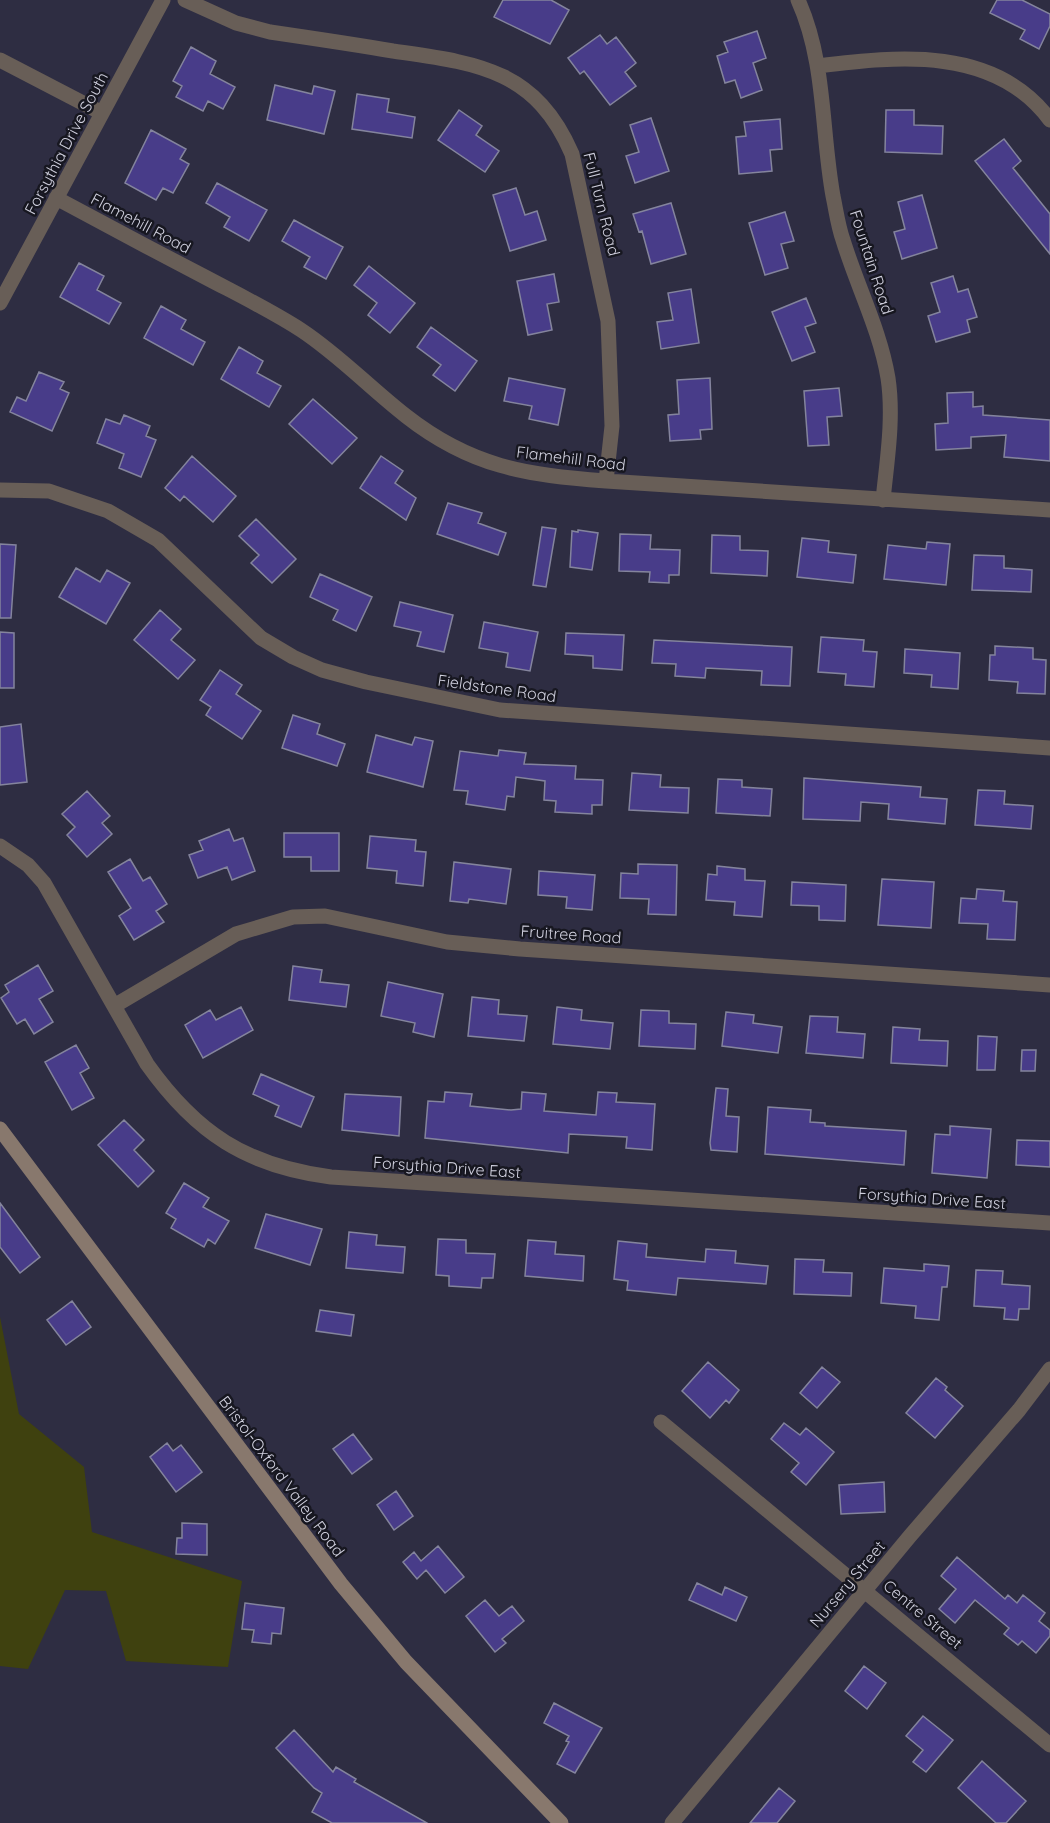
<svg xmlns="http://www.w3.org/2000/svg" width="1050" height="1823" font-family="Quicksand,sans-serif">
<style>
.green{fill:#3f410f}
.building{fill:#483c89;stroke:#84849d;stroke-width:1.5}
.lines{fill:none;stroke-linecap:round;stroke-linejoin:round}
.minor{stroke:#685e57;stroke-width:15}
.secondary{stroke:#88786d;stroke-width:15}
.labels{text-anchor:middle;stroke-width:5;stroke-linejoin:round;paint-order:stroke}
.street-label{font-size:16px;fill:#d0d0de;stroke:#171720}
</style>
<rect width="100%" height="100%" fill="#2e2d42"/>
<path class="green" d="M 0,1317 L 19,1414 L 84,1467 L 92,1532 L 242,1581 L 228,1667 L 126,1661 L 106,1591 L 65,1590 L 28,1669 L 0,1666 Z"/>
<path class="building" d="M 503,0 L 551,0 L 569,10 L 550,44 L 494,17 Z
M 997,0 L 1022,0 L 1050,14 L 1050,26 L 1039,49 L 1020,39 L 1025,30 L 990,13 Z
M 757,31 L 766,58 L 753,63 L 762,90 L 741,98 L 735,80 L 725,83 L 717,56 L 728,52 L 724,42 Z
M 600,35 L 607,44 L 616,37 L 636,63 L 625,72 L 636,86 L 610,105 L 584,71 L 580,74 L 568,58 Z
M 191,47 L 216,61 L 210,74 L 235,87 L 223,109 L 208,101 L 203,111 L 176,97 L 182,86 L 173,81 Z
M 275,85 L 312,94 L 314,86 L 335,91 L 324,134 L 267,120 Z
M 357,94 L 389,99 L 387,112 L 415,117 L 412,138 L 352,129 Z
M 459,110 L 482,126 L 476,135 L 499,151 L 485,172 L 438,140 Z
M 886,110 L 914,110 L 914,125 L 943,126 L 942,154 L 885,152 Z
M 651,118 L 669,171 L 635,183 L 626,156 L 639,152 L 630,125 Z
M 780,119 L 782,149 L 770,150 L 772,171 L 739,174 L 736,137 L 746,136 L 744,122 Z
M 151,130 L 186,149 L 180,159 L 189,164 L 173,193 L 163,188 L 156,200 L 125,183 Z
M 1004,139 L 1021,161 L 1013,168 L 1050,214 L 1050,254 L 975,161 Z
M 217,183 L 267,210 L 249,241 L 224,227 L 230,217 L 206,203 Z
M 516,188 L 525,215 L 537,211 L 546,240 L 510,251 L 493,195 Z
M 922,195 L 937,248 L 902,259 L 894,232 L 905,229 L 898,202 Z
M 671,203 L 686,254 L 651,264 L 642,231 L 639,232 L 633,214 Z
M 785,212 L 794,241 L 781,244 L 788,268 L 765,275 L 749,223 Z
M 294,220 L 343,247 L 326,279 L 304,267 L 310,257 L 282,241 Z
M 79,263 L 104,276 L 97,290 L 121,303 L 109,324 L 60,297 Z
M 369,266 L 415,303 L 390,333 L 368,315 L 377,303 L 354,285 Z
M 554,274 L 559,302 L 547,304 L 552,330 L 528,335 L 517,281 Z
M 953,276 L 958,292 L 968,289 L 977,317 L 967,320 L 970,332 L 936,342 L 928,316 L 940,312 L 931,283 Z
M 691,289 L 699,343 L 661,349 L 657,322 L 673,320 L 668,293 Z
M 806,298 L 816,323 L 805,327 L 815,352 L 792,361 L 772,312 Z
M 161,306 L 186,320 L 181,329 L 205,342 L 193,365 L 144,338 Z
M 431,327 L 477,361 L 455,391 L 433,375 L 441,365 L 417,347 Z
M 239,347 L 263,361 L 257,373 L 281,386 L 269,407 L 221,379 Z
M 39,372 L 64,382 L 60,389 L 69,393 L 52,431 L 10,412 L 17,397 L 26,401 Z
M 509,378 L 565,389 L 558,425 L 529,419 L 532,406 L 504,401 Z
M 710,378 L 712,429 L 700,430 L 701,439 L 670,441 L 668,415 L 679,414 L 677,380 Z
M 839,388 L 842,416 L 827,417 L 829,445 L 808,446 L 804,391 Z
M 973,392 L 973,407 L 983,406 L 983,415 L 1050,420 L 1050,461 L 1004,457 L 1006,435 L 971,437 L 971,448 L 936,450 L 935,424 L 948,423 L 947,393 Z
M 313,399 L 357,438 L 332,464 L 289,424 Z
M 124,415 L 150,426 L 146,436 L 156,440 L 141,477 L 119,468 L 124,454 L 97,443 L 106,419 L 120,424 Z
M 192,456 L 236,496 L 213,522 L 184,496 L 180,501 L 165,488 Z
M 381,456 L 403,471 L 395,483 L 416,498 L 406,520 L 360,488 Z
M 448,503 L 482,513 L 478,523 L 506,533 L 498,555 L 437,534 Z
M 256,519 L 296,559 L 272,583 L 251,563 L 259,555 L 239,536 Z
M 542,527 L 556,529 L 546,587 L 533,585 Z
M 578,530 L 598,533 L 592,570 L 570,567 L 572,531 L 578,532 Z
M 620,534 L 651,535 L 650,549 L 680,550 L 679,575 L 669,575 L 669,583 L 649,582 L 650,572 L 619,571 Z
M 712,535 L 740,536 L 740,550 L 768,551 L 767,576 L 711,573 Z
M 802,538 L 829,541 L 828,552 L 856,555 L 853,583 L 797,577 Z
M 927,542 L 950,544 L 946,585 L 884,579 L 888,545 L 926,549 Z
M 0,544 L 16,545 L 11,618 L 0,618 Z
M 974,555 L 1004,556 L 1004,568 L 1032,570 L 1031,592 L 972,590 Z
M 76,568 L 100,582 L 107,570 L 130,583 L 106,624 L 59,597 Z
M 320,574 L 372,597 L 356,631 L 333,620 L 338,610 L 310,597 Z
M 400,602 L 453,615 L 444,652 L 417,646 L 421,632 L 394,626 Z
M 160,610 L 181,629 L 171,640 L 195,660 L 178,679 L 134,640 Z
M 484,622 L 538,632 L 530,671 L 506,667 L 508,653 L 479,648 Z
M 0,632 L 14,633 L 14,688 L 0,688 Z
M 566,633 L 624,635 L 622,670 L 593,668 L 593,656 L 565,654 Z
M 821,637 L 864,640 L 863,651 L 877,652 L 874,687 L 845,685 L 846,674 L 818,672 Z
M 654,640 L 792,647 L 790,686 L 761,685 L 762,671 L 706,668 L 705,678 L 675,676 L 676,664 L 652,663 Z
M 995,646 L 1033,648 L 1033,659 L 1046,660 L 1045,694 L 1017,693 L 1018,682 L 989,680 L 990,655 L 995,655 Z
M 905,649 L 960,653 L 958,689 L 931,687 L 932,675 L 904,673 Z
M 220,670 L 242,685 L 236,694 L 261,711 L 242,739 L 206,715 L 211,707 L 200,700 Z
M 293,715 L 320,724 L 317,734 L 345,744 L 337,766 L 282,748 Z
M 21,724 L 27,782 L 0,785 L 0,727 Z
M 376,735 L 412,745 L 415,737 L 433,741 L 423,787 L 367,772 Z
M 499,750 L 526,753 L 524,764 L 576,766 L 575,779 L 603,780 L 602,805 L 592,805 L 592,814 L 555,812 L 556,801 L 544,800 L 545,781 L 516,777 L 514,797 L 507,796 L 505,810 L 466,804 L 468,791 L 454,790 L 460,751 L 498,756 Z
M 632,773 L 661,775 L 660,787 L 689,788 L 688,813 L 629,810 Z
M 804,778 L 921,787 L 920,797 L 947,799 L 945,824 L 888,819 L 889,804 L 861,802 L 860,821 L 803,819 Z
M 718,779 L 742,780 L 742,787 L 772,789 L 770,816 L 716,813 Z
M 978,790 L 1005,791 L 1004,804 L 1033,806 L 1031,829 L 975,825 Z
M 87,791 L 110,816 L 102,823 L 112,834 L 87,857 L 67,835 L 75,827 L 62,814 Z
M 229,829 L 234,841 L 243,838 L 255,871 L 232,880 L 227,867 L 198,878 L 189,855 L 203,850 L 199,841 Z
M 284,833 L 339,833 L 339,871 L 311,871 L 311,857 L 284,857 Z
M 370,836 L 416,840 L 415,851 L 426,852 L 423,886 L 396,883 L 397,871 L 367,868 Z
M 130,859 L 143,881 L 150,877 L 167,904 L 156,911 L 164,922 L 134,940 L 119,916 L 131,908 L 108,872 Z
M 454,862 L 511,869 L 506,904 L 469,899 L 468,903 L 450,901 Z
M 638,864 L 677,865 L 676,915 L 648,914 L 649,899 L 620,898 L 621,873 L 638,874 Z
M 717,866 L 745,869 L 745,880 L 765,881 L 762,917 L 734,915 L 735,902 L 706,900 L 708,874 L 717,875 Z
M 539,871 L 595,875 L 592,910 L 566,908 L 567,897 L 538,895 Z
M 882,879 L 934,882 L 931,928 L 878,925 Z
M 792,882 L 846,885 L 845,921 L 819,920 L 819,906 L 791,905 Z
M 977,889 L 1004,891 L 1003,901 L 1017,902 L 1015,940 L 987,939 L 988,924 L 959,923 L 961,898 L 976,899 Z
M 38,965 L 53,991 L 39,999 L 53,1022 L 34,1034 L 25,1019 L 17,1024 L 1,998 L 9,992 L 5,985 Z
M 293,966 L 322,970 L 320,982 L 349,985 L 346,1007 L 289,1000 Z
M 388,982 L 443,994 L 434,1037 L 413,1032 L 415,1023 L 381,1016 Z
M 472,997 L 499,1000 L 498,1014 L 527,1016 L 524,1041 L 468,1036 Z
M 241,1007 L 253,1030 L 203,1058 L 185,1025 L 210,1010 L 216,1020 Z
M 557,1007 L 582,1010 L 581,1020 L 613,1023 L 610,1049 L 553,1044 Z
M 641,1010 L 669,1011 L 669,1023 L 696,1024 L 695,1049 L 639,1046 Z
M 726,1012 L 754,1015 L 753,1023 L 782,1027 L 778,1053 L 722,1046 Z
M 810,1016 L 838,1017 L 837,1032 L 865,1034 L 863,1058 L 806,1053 Z
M 893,1027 L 920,1029 L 919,1040 L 948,1041 L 947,1066 L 891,1063 Z
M 978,1036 L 997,1037 L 995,1070 L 977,1070 Z
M 76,1045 L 89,1068 L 80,1073 L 94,1098 L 72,1110 L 45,1062 Z
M 1022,1050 L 1036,1050 L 1035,1071 L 1021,1071 Z
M 261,1074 L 314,1097 L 301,1127 L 275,1116 L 279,1106 L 253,1094 Z
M 716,1088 L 728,1089 L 726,1116 L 739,1117 L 737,1152 L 711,1150 L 710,1143 Z
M 445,1092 L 472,1094 L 470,1106 L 511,1110 L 521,1109 L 522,1092 L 546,1094 L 544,1111 L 596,1115 L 598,1092 L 617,1093 L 616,1102 L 655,1104 L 652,1150 L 626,1148 L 627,1137 L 569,1134 L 568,1153 L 425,1138 L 428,1101 L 444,1102 Z
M 345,1094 L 401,1097 L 399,1136 L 342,1130 Z
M 768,1107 L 811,1110 L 810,1122 L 825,1123 L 825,1126 L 906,1131 L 904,1165 L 765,1154 Z
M 124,1120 L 144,1140 L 134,1150 L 154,1171 L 138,1187 L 98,1145 Z
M 950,1126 L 991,1129 L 987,1178 L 932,1173 L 935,1134 L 950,1135 Z
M 1017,1140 L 1050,1141 L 1050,1167 L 1016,1165 Z
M 184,1183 L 209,1198 L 203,1207 L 229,1221 L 215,1244 L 208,1239 L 204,1247 L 171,1228 L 176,1219 L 166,1213 Z
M 0,1203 L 40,1257 L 20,1273 L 0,1247 Z
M 266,1214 L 322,1229 L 310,1265 L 255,1248 Z
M 349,1232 L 377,1235 L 376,1245 L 405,1247 L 403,1273 L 346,1268 Z
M 438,1239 L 466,1240 L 466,1253 L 495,1254 L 493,1278 L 482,1278 L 481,1288 L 449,1286 L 449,1276 L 436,1275 Z
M 528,1240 L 556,1242 L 555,1254 L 584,1256 L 583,1281 L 525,1276 Z
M 618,1241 L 647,1244 L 646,1257 L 705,1262 L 706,1249 L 736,1251 L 735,1263 L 768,1266 L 766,1284 L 678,1278 L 676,1295 L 627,1290 L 628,1281 L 614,1279 Z
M 795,1259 L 824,1260 L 823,1272 L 852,1273 L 851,1296 L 794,1294 Z
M 924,1264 L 949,1266 L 947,1287 L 942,1287 L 939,1320 L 915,1318 L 916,1306 L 881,1303 L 884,1268 L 924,1271 Z
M 976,1270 L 1003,1271 L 1002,1284 L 1030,1286 L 1029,1309 L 1019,1309 L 1018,1320 L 1004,1319 L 1005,1308 L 974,1306 Z
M 72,1301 L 91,1327 L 66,1345 L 47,1320 Z
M 320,1310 L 354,1315 L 351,1336 L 316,1331 Z
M 708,1362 L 739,1390 L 729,1403 L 726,1400 L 710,1418 L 682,1391 Z
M 822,1367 L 840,1382 L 817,1408 L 800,1393 Z
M 936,1378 L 947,1387 L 945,1390 L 963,1406 L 935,1438 L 906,1413 Z
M 784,1423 L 800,1435 L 806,1428 L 834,1452 L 806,1485 L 791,1472 L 799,1463 L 771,1439 Z
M 353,1434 L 372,1459 L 352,1474 L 333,1449 Z
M 167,1443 L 173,1451 L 181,1445 L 202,1472 L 176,1492 L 150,1457 Z
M 884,1482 L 885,1512 L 841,1514 L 839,1485 Z
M 396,1491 L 413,1516 L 394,1530 L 377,1505 Z
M 182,1523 L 207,1524 L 207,1555 L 176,1554 L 177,1538 L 182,1538 Z
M 438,1546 L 464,1577 L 445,1593 L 426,1570 L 417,1579 L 403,1562 L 414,1552 L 421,1561 Z
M 957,1557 L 1005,1599 L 1008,1595 L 1017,1603 L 1023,1595 L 1045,1613 L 1039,1621 L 1050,1630 L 1050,1636 L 1036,1653 L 1022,1641 L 1018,1645 L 1004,1634 L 1009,1628 L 975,1600 L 955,1623 L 939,1609 L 956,1589 L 941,1576 Z
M 697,1583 L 722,1595 L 725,1587 L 747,1597 L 736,1621 L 689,1600 Z
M 485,1600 L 499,1616 L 512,1606 L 524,1621 L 502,1639 L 506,1643 L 495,1652 L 466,1616 Z
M 245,1603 L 284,1608 L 281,1634 L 272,1633 L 271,1644 L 252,1642 L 254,1630 L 242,1629 Z
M 864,1666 L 886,1683 L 867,1709 L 845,1691 Z
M 554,1703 L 602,1728 L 575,1773 L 557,1764 L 569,1742 L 566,1741 L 569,1736 L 544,1723 Z
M 923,1716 L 953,1740 L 926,1772 L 913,1762 L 923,1750 L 906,1736 Z
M 294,1730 L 333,1772 L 336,1767 L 356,1779 L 354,1782 L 427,1823 L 332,1823 L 312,1812 L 322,1793 L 314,1788 L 276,1748 Z
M 982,1761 L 1026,1801 L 1006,1823 L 996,1823 L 958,1788 Z
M 779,1788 L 795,1801 L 777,1823 L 750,1823 Z"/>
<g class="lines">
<path class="minor" d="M 185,0 L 236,23 L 270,32 C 311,38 352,44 393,51 C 475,63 535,68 572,154 L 608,321 L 612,426 L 606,481
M 798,0 C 826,62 821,130 833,196 C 836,210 838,226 843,240 C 857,286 880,330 888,378 C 894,418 887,460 883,500
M 0,60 L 102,113
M 818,66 C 899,56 995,46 1050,120
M 56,198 C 106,225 155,251 205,277 C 237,294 270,310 301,330 C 339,355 370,388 406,416 C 471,467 526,475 606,481 L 1050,510
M 0,303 L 163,0
M 0,490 L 49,491 L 108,511 L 158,540 L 261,638 L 293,657 L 322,670 L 366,682 L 500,710 L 1050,748
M 0,846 L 28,865 L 44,883 L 147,1064 C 196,1133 246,1166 331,1177 L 1050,1223
M 114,1006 L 236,934 L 293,917 L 325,916 L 447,942 L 520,949 L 1050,985
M 661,1422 L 1050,1745
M 672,1823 L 910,1536 L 1019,1410 L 1050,1369"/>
<path class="secondary" d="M 0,1129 L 341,1584 L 406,1662 L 561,1823"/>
</g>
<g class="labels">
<g class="street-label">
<text transform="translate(66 143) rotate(-62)" y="6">Forsythia Drive South</text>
<text transform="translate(602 204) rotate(76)" y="6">Full Turn Road</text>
<text transform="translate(141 223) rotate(28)" y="6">Flamehill Road</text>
<text transform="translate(872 262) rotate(72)" y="6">Fountain Road</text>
<text transform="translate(571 458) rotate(7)" y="6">Flamehill Road</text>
<text transform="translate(497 688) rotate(8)" y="6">Fieldstone Road</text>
<text transform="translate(571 934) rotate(4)" y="6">Fruitree Road</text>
<text transform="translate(447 1167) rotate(4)" y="6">Forsythia Drive East</text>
<text transform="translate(932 1198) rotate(4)" y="6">Forsythia Drive East</text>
<text transform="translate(282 1476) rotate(53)" y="6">Bristol-Oxford Valley Road</text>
<text transform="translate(847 1584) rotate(-50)" y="6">Nursery Street</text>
<text transform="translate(923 1614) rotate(40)" y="6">Centre Street</text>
</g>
</g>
</svg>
